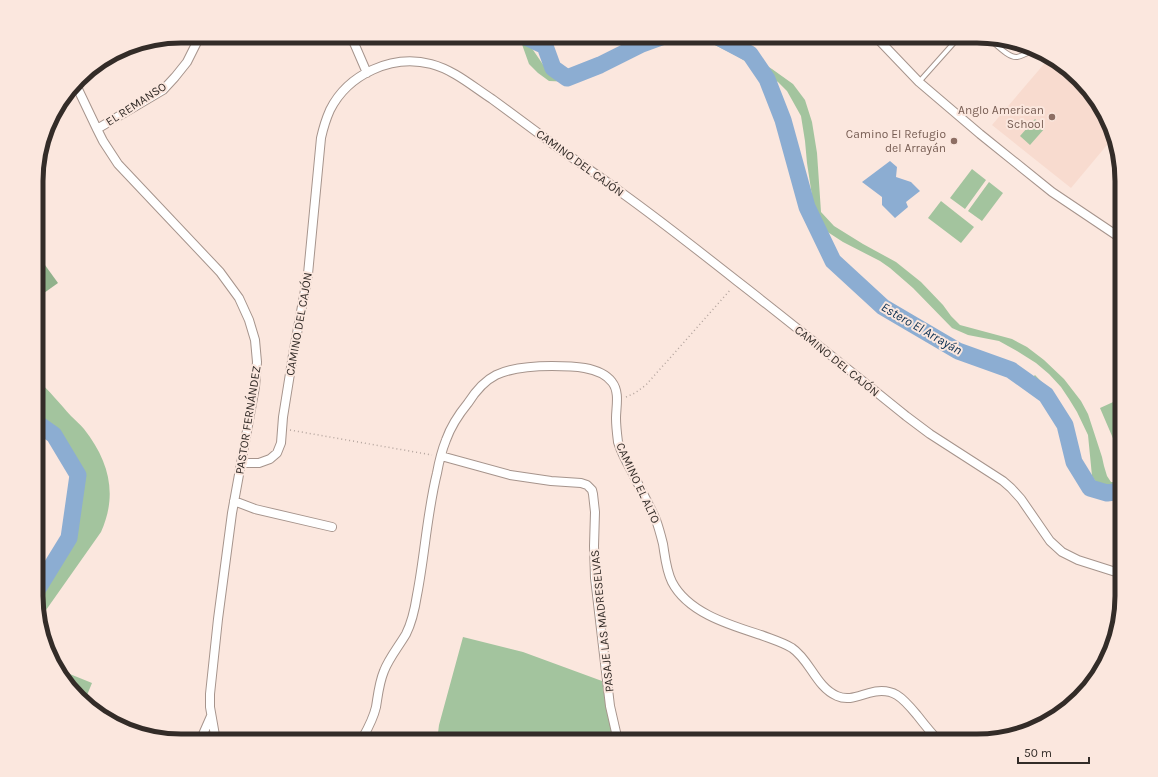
<svg xmlns="http://www.w3.org/2000/svg" width="1158" height="777" font-family="Karla,sans-serif">
<style>
.built{fill:#f8dbcf}
.green{fill:#a3c49e}
.forest{fill:#90b18b}
.water{fill:#8cadd2}
.lines{fill:none;stroke-linecap:round;stroke-linejoin:round}
.river{stroke:#8cadd2;stroke-width:17}
.service-casing{stroke:#a6948c;stroke-width:6}
.minor-casing{stroke:#a6948c;stroke-width:10}
.path{stroke:#b4a59e;stroke-width:1.5;stroke-dasharray:1 3;stroke-linecap:butt}
.service{stroke:#fff;stroke-width:4}
.minor{stroke:#fff;stroke-width:8}
.education-dot{fill:#8d6e63;stroke:#fbe7de;stroke-width:1.5}
.labels{text-anchor:middle;stroke-width:4;stroke-linejoin:round;paint-order:stroke}
.street-label{font-size:12px;fill:#332c28;stroke:#fbe7de}
.education-label{font-size:12px;fill:#785e54;stroke:#fbe7de;text-anchor:end}
.water-label{font-size:13px;font-style:italic;fill:#062c4f;stroke:#fbe7de}
.rim{fill:none;stroke:#332c28;stroke-width:5}
</style>
<rect width="100%" height="100%" fill="#fbe7de"/>
<path class="built" d="M 1050,57 L 1058,61 L 1103,109 L 1112,139 L 1071,188 L 992,125 Z"/>
<path class="green" d="M 519,36 L 528,36 L 531,47 L 544,66 L 554,73 L 561,74 L 581,73 L 589,69 L 605,58 L 626,49 L 672,36 L 716,36 L 728,42 L 772,69 L 793,84 L 805,100 L 812,122 L 817,153 L 821,212 L 834,226 L 863,244 L 896,262 L 921,282 L 943,305 L 951,316 L 960,325 L 1012,339 L 1027,347 L 1044,360 L 1064,379 L 1081,401 L 1088,414 L 1102,457 L 1104,466 L 1107,476 L 1111,482 L 1116,482 L 1122,480 L 1122,495 L 1112,495 L 1105,492 L 1098,485 L 1092,476 L 1088,435 L 1077,412 L 1069,399 L 1061,387 L 1049,374 L 1036,363 L 1017,351 L 999,341 L 968,335 L 952,328 L 913,288 L 890,268 L 880,261 L 843,242 L 823,229 L 818,225 L 814,209 L 807,163 L 805,141 L 801,116 L 787,91 L 778,82 L 737,56 L 715,45 L 703,41 L 684,41 L 669,43 L 634,52 L 596,74 L 572,82 L 549,81 L 538,73 L 529,64 Z
M 1035,119 L 1045,128 L 1030,145 L 1020,136 Z
M 972,169 L 986,180 L 965,209 L 950,198 Z
M 989,182 L 1003,193 L 982,221 L 968,211 Z
M 941,201 L 974,227 L 961,243 L 928,218 Z
M 1035,375 L 1057,398 L 1047,407 L 1025,385 Z
M 37,380 C 50,391 60,404 71,416 C 75,420 80,424 84,429 C 109,461 118,494 101,532 L 39,620 L 37,615 L 37,587 L 44,576 L 67,531 L 74,501 L 74,481 L 67,454 L 57,440 L 37,425 Z
M 1122,398 L 1122,449 L 1118,450 L 1100,408 Z
M 463,637 L 523,652 L 602,681 L 614,741 L 437,741 L 439,725 Z
M 55,668 L 92,683 L 85,700 L 56,669 Z"/>
<path class="forest" d="M 37,254 L 58,283 L 37,298 Z"/>
<path class="water" d="M 890,161 L 897,167 L 896,177 L 911,182 L 920,191 L 906,202 L 908,207 L 895,218 L 882,205 L 882,197 L 862,182 Z"/>
<g class="lines">
<path class="river" d="M 524,36 L 545,46 L 553,68 L 567,78 L 600,65 L 642,44 L 664,36
M 716,36 L 750,54 L 767,79 L 783,120 L 807,207 L 833,261 L 883,307 L 958,351 L 1011,370 L 1046,395 L 1065,425 L 1074,462 L 1090,488 L 1107,493 L 1122,491
M 37,423 L 54,435 L 78,475 L 69,538 L 37,590"/>
<defs>
<path id="service" d="M 988,38 C 995,43 1008,58 1017,57 C 1023,56 1029,52 1035,49
M 919,82 L 960,36"/>
<path id="minor" d="M 351,36 L 367,73
M 875,36 L 919,82 L 980,134 L 1052,192 L 1122,239
M 76,85 L 97,129 L 103,141 L 118,164 L 220,272 L 239,298 L 249,320 L 255,340 L 257,362 L 255,387 L 232,513 L 218,619 L 210,694 L 210,707 L 216,741
M 97,129 L 163,90 L 175,77 L 187,62 L 200,36
M 441,456 L 510,475 L 551,481 L 581,483 L 587,485 L 592,490 L 593,494 L 595,512 L 594,546 L 595,578 L 610,706 L 618,741
M 242,463 L 259,463 L 270,459 L 277,453 L 281,443 L 283,417 L 293,355 L 308,274 L 321,138 C 323,129 326,119 330,110 C 348,74 392,54 431,64 C 454,70 472,86 492,99 C 515,116 538,133 561,150 C 581,164 602,178 622,193 C 661,221 699,251 737,281 C 794,325 850,371 906,416 L 930,434 L 1003,481 L 1011,488 L 1021,499 L 1050,541 L 1062,552 L 1078,560 L 1122,574
M 234,501 L 255,509 L 332,527
M 200,741 L 211,716
M 361,741 C 367,730 373,720 376,707 C 378,695 379,683 384,671 C 389,658 399,646 406,634 C 412,622 415,608 417,595 C 425,554 427,513 437,473 C 439,462 442,450 446,440 C 451,426 459,414 468,403 C 475,392 484,381 496,375 C 513,367 534,366 552,366 C 571,366 600,366 612,382 C 620,392 616,407 616,418 C 616,426 617,434 618,442 C 621,452 627,463 632,472 C 640,488 649,504 656,520 C 659,528 661,536 663,544 C 665,556 666,570 672,582 C 688,613 730,625 761,635 C 771,639 782,642 792,648 C 810,660 816,687 837,696 C 848,701 858,696 869,693 C 893,686 903,698 917,715 C 924,724 931,733 939,741"/>
</defs>
<use href="#service" class="service-casing"/>
<use href="#minor" class="minor-casing"/>
<path class="path" d="M 626,397 L 635,393 L 646,385 L 731,289
M 290,430 L 432,455"/>
<use href="#service" class="service"/>
<use href="#minor" class="minor"/>
</g>
<g class="education-dot">
<circle cx="1052" cy="117" r="4"/>
<circle cx="954" cy="141" r="4"/>
</g>
<g class="labels">
<g class="street-label">
<text transform="translate(136 104) rotate(-33)" y="4">EL REMANSO</text>
<text transform="translate(580 163) rotate(36)" y="4">CAMINO DEL CAJÓN</text>
<text transform="translate(299 324) rotate(-80)" y="4">CAMINO DEL CAJÓN</text>
<text transform="translate(837 361) rotate(39)" y="4">CAMINO DEL CAJÓN</text>
<text transform="translate(248 420) rotate(-81)" y="4">PASTOR FERNÁNDEZ</text>
<text transform="translate(638 483) rotate(65)" y="4">CAMINO EL ALTO</text>
<text transform="translate(602 621) rotate(-96)" y="4">PASAJE LAS MADRESELVAS</text>
</g>
<g class="education-label">
<text x="1044" y="114">Anglo American<tspan x="1044" dy="14">School</tspan></text>
<text x="946" y="138">Camino El Refugio<tspan x="946" dy="14">del Arrayán</tspan></text>
</g>
<g class="water-label">
<text transform="translate(922 328) rotate(30)" y="5">Estero El Arrayán</text>
</g>
</g>
<path d="M0 0H1158V777H0ZM181 43H977A138 138 0 0 1 1115 181V596A138 138 0 0 1 977 734H181A138 138 0 0 1 43 596V181A138 138 0 0 1 181 43Z" fill="#fbe7de" fill-rule="evenodd"/>
<path class="rim" d="M181 43H977A138 138 0 0 1 1115 181V596A138 138 0 0 1 977 734H181A138 138 0 0 1 43 596V181A138 138 0 0 1 181 43Z"/>
<path d="M1018 757v6h71v-6" fill="none" stroke="#332c28" stroke-width="2"/>
<text x="1024" y="757" font-size="12" fill="#332c28" stroke="#fbe7de" stroke-width="3" paint-order="stroke">50 m</text>
</svg>
